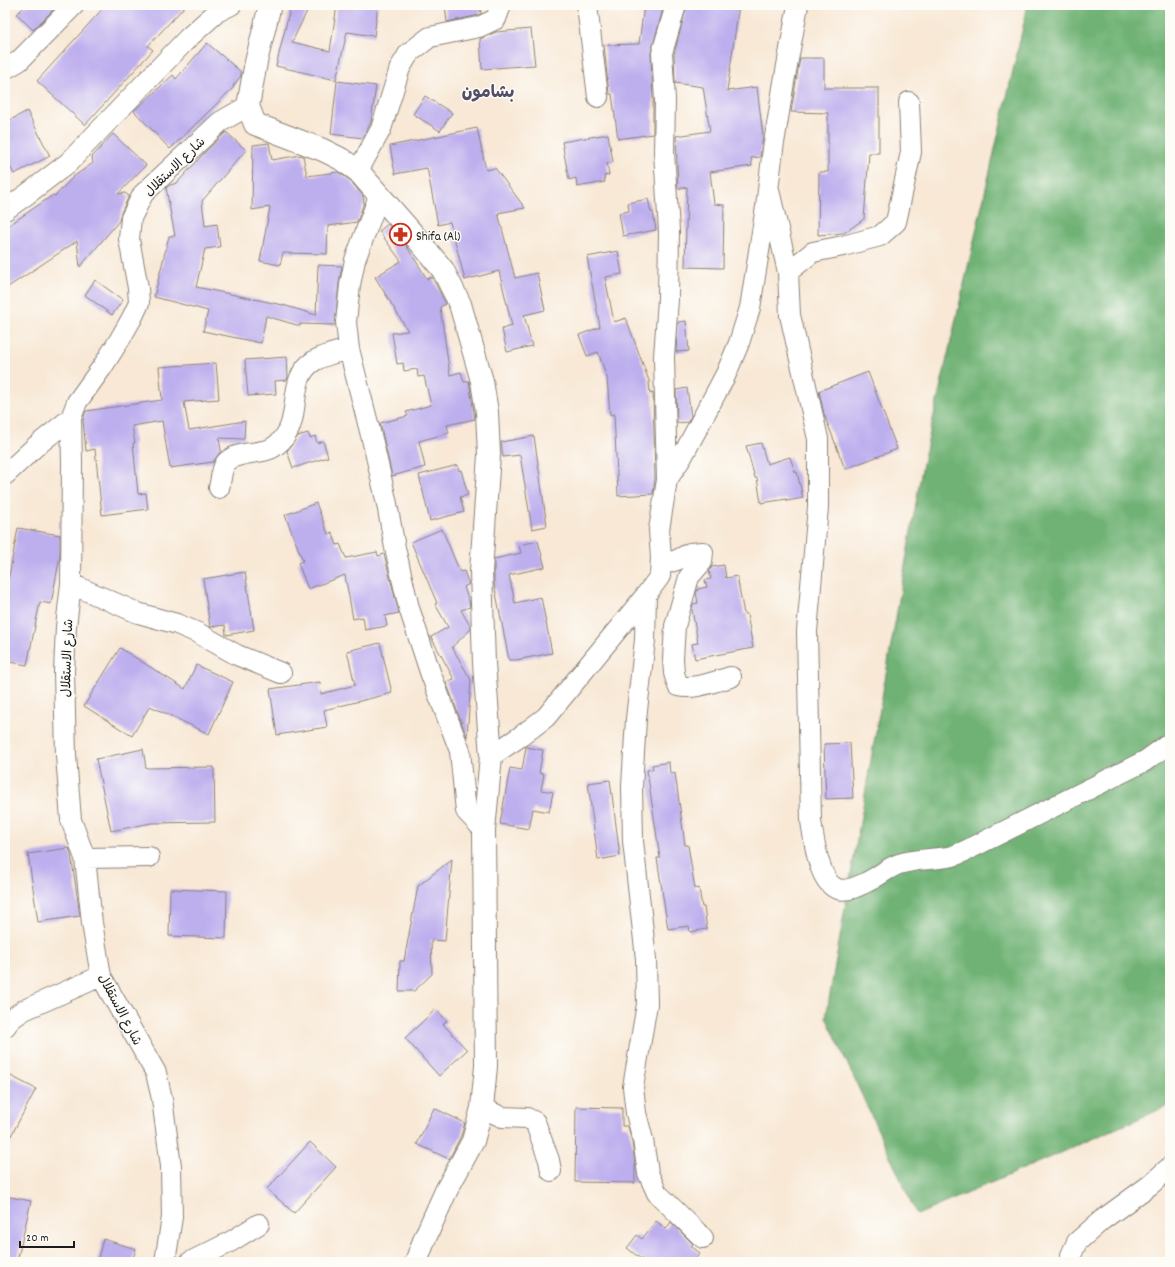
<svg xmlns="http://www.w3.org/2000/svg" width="1175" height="1267" font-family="Dekko,'Playpen Sans Arabic',sans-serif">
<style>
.forest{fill:#70b275;stroke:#466748}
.building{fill:#bdaeee}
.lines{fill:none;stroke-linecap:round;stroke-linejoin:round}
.street-casing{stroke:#8a8278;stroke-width:22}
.secondary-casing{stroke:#8a8278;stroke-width:24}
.street{stroke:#fff;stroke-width:20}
.secondary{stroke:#fff;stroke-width:22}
.labels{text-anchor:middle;stroke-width:3;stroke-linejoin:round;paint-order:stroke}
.street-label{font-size:13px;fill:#1c1c1c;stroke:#fdfcf7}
.poi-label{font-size:13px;fill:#1c1c1c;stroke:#fdfcf7;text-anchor:start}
.district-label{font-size:17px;font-weight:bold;fill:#544f66;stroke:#fdfcf7}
</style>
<rect width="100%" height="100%" fill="#fdfcf7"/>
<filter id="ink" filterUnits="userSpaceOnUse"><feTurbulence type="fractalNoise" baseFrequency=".025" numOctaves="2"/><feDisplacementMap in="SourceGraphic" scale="8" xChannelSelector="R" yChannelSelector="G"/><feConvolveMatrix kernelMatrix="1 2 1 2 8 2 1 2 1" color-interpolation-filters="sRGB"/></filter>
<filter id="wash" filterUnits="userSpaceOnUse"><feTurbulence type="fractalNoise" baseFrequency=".012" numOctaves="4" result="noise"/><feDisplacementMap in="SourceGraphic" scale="16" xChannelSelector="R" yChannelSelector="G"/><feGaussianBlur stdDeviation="0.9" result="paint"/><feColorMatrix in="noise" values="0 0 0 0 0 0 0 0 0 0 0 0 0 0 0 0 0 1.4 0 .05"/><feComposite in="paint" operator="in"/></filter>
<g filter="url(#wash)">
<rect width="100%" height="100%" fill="#f8e8d5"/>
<path class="forest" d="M 1028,5 L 1170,5 L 1170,1105 L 917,1215 L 826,1017 L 923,463 Z"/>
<g id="blocks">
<path class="building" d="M 26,5 L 58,5 L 33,30 L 17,14 Z
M 106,5 L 186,5 L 148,46 L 153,50 L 85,125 L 37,81 Z
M 291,5 L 310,5 L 292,42 L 330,51 L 337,5 L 378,5 L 374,36 L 347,32 L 336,80 L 276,66 Z
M 445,5 L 480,5 L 481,14 L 475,16 L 447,22 Z
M 644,5 L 664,5 L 651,53 L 653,100 L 653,134 L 618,139 L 612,94 L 609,94 L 604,45 L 639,44 Z
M 687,5 L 739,5 L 727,91 L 757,87 L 763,136 L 760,157 L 751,158 L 752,166 L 710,172 L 714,204 L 724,205 L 723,268 L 685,267 L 687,187 L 678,189 L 676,136 L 710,131 L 703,87 L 675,83 L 674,54 Z
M 531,29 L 535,65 L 482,69 L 480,39 L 496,32 Z
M 207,43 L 241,72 L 241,76 L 233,86 L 234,87 L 170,149 L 134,111 L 173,75 L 176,79 Z
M 800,58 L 824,58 L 824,88 L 879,88 L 879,153 L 869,153 L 864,219 L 844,233 L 818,235 L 819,172 L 828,172 L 828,113 L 791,112 Z
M 337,81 L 376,86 L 371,122 L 363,138 L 331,134 Z
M 425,96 L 452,113 L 440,131 L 413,114 Z
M 27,111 L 50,156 L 14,174 L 5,157 L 5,123 Z
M 477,128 L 486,170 L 495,168 L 525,208 L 498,213 L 515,278 L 537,273 L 545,310 L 524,315 L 532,346 L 507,352 L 502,329 L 512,326 L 499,271 L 465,280 L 450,222 L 438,225 L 427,168 L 395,174 L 390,146 Z
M 226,132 L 246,150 L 202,201 L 205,226 L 217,224 L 220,247 L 205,249 L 196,287 L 283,305 L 316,315 L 318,265 L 342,266 L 339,284 L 335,325 L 300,324 L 300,326 L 266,316 L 261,343 L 203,331 L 208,311 L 154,297 L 169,236 L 175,236 L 166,188 L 170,185 L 177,183 L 204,153 Z
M 113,134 L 146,165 L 118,194 L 125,193 L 129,196 L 121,213 L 119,221 L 80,267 L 77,241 L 5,289 L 5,228 L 53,195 L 55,196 L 73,177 L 93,163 L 92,157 Z
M 608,134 L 613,162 L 607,163 L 609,175 L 604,176 L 605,182 L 577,187 L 576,178 L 569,180 L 562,142 Z
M 269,143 L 272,160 L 301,155 L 303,156 L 307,176 L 338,172 L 350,180 L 363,196 L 364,203 L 357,222 L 328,226 L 327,254 L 283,253 L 280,265 L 260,261 L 270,207 L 252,210 L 253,145 Z
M 648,199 L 651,212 L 653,212 L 656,230 L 623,236 L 619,213 L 629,211 L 628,203 Z
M 388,224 L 406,245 L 427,279 L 432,277 L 446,304 L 440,307 L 450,375 L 461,372 L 464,382 L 469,381 L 475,419 L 447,425 L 449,433 L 419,441 L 425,467 L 392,476 L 380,423 L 408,416 L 406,412 L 431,405 L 424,376 L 418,377 L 417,369 L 404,371 L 403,363 L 397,364 L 392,333 L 408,331 L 375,277 L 401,261 L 379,231 Z
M 618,251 L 622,274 L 605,277 L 614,322 L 626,318 L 649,381 L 650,394 L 653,393 L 655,479 L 653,494 L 618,496 L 614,414 L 610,415 L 607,378 L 598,352 L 587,356 L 579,335 L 600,327 L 587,257 Z
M 95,280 L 123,300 L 112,315 L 85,295 Z
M 686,321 L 689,351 L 676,352 L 678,322 Z
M 287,357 L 288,377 L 287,380 L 275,381 L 276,394 L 248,396 L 245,360 Z
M 216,363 L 219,399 L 184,402 L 189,430 L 245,421 L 244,439 L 219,438 L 221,451 L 213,462 L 170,468 L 162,421 L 132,426 L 135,443 L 133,443 L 138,494 L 146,493 L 148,509 L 102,515 L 95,449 L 86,451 L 83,420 L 86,411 L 162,400 L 159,367 Z
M 868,372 L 897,449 L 845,469 L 824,414 L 819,391 Z
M 687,388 L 691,416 L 688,422 L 677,423 L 676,390 Z
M 308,433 L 310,438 L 315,436 L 317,443 L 323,441 L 328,457 L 293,468 L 287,451 L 298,436 Z
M 534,436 L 547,526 L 532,529 L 520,455 L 503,457 L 501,442 Z
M 761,443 L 767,464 L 790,457 L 795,472 L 797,472 L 803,498 L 787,501 L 787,499 L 761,503 L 757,478 L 755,478 L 746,446 Z
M 458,465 L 459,471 L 461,470 L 468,495 L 460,497 L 464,512 L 430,521 L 419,475 Z
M 316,503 L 328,534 L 332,532 L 337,545 L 340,544 L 346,558 L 377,552 L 378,556 L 384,554 L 399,613 L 385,616 L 387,626 L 365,630 L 363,617 L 353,619 L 345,575 L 308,589 L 298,563 L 303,561 L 285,515 Z
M 18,528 L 60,535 L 60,556 L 51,604 L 40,602 L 27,665 L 5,661 L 5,597 Z
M 442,529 L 460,572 L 464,571 L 469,584 L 464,587 L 469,601 L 470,607 L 461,610 L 470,626 L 470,630 L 452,647 L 471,680 L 467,737 L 446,682 L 454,679 L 431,637 L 448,627 L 435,604 L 437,603 L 411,542 Z
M 538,541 L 545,567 L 509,575 L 515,603 L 541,597 L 552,653 L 516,660 L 509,660 L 494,583 L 494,559 L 521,553 L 519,545 Z
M 724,565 L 726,578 L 737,576 L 744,614 L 747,614 L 753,648 L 695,659 L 692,644 L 698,643 L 692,610 L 693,604 L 698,603 L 696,593 L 698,589 L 707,587 L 705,580 L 711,579 L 709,571 L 712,567 Z
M 245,572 L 254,630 L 226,635 L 225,625 L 210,627 L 203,579 Z
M 380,643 L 392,693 L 324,710 L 327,727 L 277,735 L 270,689 L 320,682 L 321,694 L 355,685 L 347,651 Z
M 120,648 L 185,689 L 196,665 L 233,682 L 209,734 L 150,706 L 132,736 L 84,706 Z
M 850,743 L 853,798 L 826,799 L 824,744 Z
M 526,747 L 543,750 L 539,773 L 544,774 L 541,790 L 553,792 L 549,812 L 533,809 L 529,829 L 500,824 L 510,768 L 522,770 Z
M 143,749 L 146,768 L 214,767 L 215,822 L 151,823 L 111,831 L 96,759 Z
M 669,762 L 670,774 L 675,773 L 685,845 L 688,845 L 695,889 L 699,888 L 702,907 L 704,907 L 707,929 L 690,932 L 689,926 L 668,929 L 657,858 L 660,858 L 647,770 L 653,769 L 652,765 Z
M 610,780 L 620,856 L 598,860 L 588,783 Z
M 69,848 L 71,854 L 80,916 L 38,922 L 28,854 Z
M 452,859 L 445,941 L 431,940 L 432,974 L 414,991 L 399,991 L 400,961 L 404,961 L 418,886 Z
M 170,889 L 227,891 L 226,938 L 169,936 Z
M 436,1009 L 447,1021 L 443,1024 L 467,1050 L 439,1076 L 405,1038 Z
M 5,1073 L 36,1089 L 5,1147 Z
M 576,1107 L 622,1108 L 622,1126 L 628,1126 L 632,1142 L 635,1164 L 635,1183 L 575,1182 Z
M 434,1108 L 465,1123 L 461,1136 L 449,1159 L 417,1144 Z
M 310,1142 L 336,1167 L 294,1213 L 267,1189 Z
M 5,1196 L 31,1201 L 17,1262 L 5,1262 Z
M 656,1221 L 666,1229 L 671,1222 L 693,1244 L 691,1246 L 700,1253 L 693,1262 L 645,1262 L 627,1248 L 637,1235 L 642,1239 Z
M 103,1239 L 136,1249 L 132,1262 L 97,1262 Z"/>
</g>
</g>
<g filter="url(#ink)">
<use href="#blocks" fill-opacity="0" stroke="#8a8278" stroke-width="1"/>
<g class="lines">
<defs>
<path id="street" d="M 587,5 L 598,97
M 5,69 L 19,61 L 74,5
M 358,171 L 381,129 L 400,68 L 409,53 L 430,37 L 479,27 L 496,19 L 501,5
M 769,190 L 788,272 L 790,315 L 818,439 L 818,507 L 807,631 L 811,821 C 814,839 818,883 838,889 C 847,892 859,886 867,882 C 878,877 887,868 899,864 C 916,858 935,860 953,856 C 958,854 963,852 967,850 L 1145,761 L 1170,743
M 379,196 L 355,260 L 350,285 L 346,322 L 349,349 L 374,447 L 387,504 L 395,548 L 409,608 L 430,672 L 460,751 L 466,811 L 484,830
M 5,210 L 26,195 L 68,163 L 188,38 L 217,12 L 231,5
M 788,272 L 813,252 L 843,246 L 880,236 L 896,222 L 911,152 L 909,102
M 5,475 L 35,447 L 71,418
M 667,480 L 682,457 L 726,374 L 739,343 L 750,308 L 766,207 L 773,149 L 784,82 L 798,5
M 219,488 C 221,481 221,471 225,464 C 233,452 254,454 267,450 C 273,449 278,444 282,440 C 303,417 286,378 314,361 C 324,355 338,352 349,349
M 661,565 L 677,560 L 690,553 L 703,552 L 702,562 L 689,577 L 675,626 L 673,659 L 674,673 L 678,686 C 695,690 715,681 731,677
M 71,584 L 138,613 L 177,624 L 198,633 L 237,655 L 281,673
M 646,595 L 645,640 L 636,719 L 632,786 L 633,841 L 646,959 L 647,1004 L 633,1087 L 636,1113 L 643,1140 L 648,1173 L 657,1193 L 703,1238
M 491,756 L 521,736 L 546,717 L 646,595 L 660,576 L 661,558 L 659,530 L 667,480 L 664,357 L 668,299 L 669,231 L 664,152 L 665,100 L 662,53 L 676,5
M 85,858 L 149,857
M 5,1027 L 11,1019 L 24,1010 L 101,976
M 482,1108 L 502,1117 L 527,1118 L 535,1122 L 549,1160 L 551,1171
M 165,1262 L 172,1217 L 171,1166 L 162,1099 L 156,1073 L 101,976 L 92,923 L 85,858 L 71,820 L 66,755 L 64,672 L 66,627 L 71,584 L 72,463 L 71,418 L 77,402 L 103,366 L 120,339 L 132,318 L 139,303 L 138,288 L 129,239 L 131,218 L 143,194 L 220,122 L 248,106
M 190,1262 L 230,1242 L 259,1224
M 1071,1262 L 1071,1255 L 1077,1242 L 1102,1220 L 1150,1185 L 1170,1167"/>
<path id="secondary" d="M 270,5 L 256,62 L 248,106 L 255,124 L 323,150 L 341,159 L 358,171 L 419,241 L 443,270 L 460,304 L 482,381 L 487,412 L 489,455 L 481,571 L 484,663 L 491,756 L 484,830 L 486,1066 L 482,1108 L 473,1141 L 446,1191 L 425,1238 L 416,1262"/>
</defs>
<use href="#street" class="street-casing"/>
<use href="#secondary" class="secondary-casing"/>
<use href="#street" class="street"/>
<use href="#secondary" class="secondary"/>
</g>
</g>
<defs>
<symbol id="pharmacy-ring" viewBox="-11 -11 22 22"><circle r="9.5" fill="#fdfcf7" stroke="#c8321e" stroke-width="1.5"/><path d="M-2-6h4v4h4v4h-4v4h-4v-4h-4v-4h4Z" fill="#c8321e"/></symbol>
</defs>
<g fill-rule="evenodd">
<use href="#pharmacy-ring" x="388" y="222" width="25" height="25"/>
</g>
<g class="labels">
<g class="street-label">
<text transform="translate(174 166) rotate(-44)" y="5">شارع الاستقلال</text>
<text transform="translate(66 658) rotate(-88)" y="5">شارع الاستقلال</text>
<text transform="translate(121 1009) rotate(62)" y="5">شارع الاستقلال</text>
</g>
<g class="poi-label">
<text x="416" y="240">Shifa (Al)</text>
</g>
<g class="district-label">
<text x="488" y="97">بشامون</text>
</g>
</g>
<rect width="1175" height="1267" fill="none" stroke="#fdfcf7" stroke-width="20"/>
<path d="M20 1241v6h54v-6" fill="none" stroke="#1c1c1c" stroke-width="2"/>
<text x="26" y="1241" font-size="12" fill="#1c1c1c" stroke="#fdfcf7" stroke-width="3" paint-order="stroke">20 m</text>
</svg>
